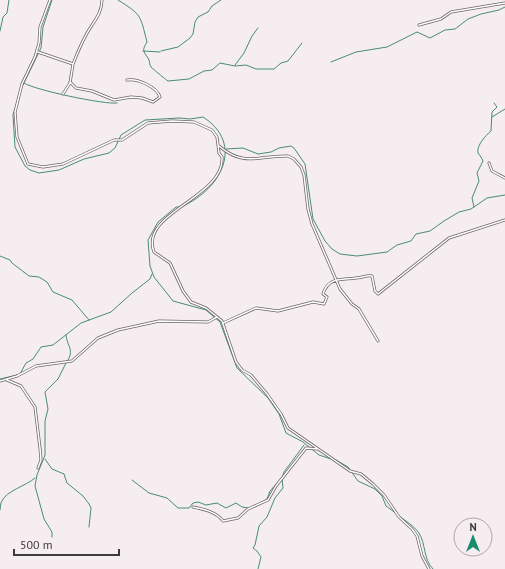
<svg xmlns="http://www.w3.org/2000/svg" width="505" height="569" font-family="'PT Sans',sans-serif">
<style>
.lines{fill:none;stroke-linecap:round;stroke-linejoin:round}
.stream{stroke:#468d76;stroke-width:1}
.minor-casing{stroke:#6d6568;stroke-width:3}
.minor{stroke:#fff;stroke-width:1.5}
</style>
<rect width="100%" height="100%" fill="#f6edf1"/>
<g class="lines">
<path class="stream" d="M 118,0 C 142,15 140,15 147,42 C 142,50 143,51 148,58 C 150,61 149,64 151,67 C 153,69 165,79 168,81 L 189,79 L 204,71 L 212,70 L 220,63 L 235,66 L 246,65 L 256,69 L 274,69 L 281,63 L 288,61 L 302,43
M 0,31 L 3,17 L 7,13 L 9,0
M 143,51 L 160,52
M 161,51 L 178,47 L 190,38 L 193,34 L 195,22 L 198,17 L 208,12 L 212,6 L 221,0
M 331,62 L 356,52 L 387,47 L 417,32 L 430,38 L 445,30 L 455,29 L 468,19 L 481,14 L 499,10 L 505,7
M 235,65 L 244,53 L 252,36 L 258,28
M 24,83 C 34,90 106,105 117,103
M 22,87 L 41,48 L 43,27 L 52,0
M 20,92 L 13,115 L 15,147 L 25,166 L 30,170 L 39,173 L 59,170 L 84,159 L 109,153 L 115,148 L 121,135 L 145,120 L 179,118 L 190,119 L 203,117 C 245,144 221,189 183,206
M 492,117 L 505,109
M 226,149 L 243,148 L 258,154 L 271,152 L 279,148 L 291,146 L 294,148 L 305,164 L 313,219 L 325,241 L 332,249 L 340,254 L 357,256 L 387,252 L 397,245 L 411,241 L 416,234 L 430,231 L 444,221 L 459,212 L 471,209 L 487,198 L 505,195
M 180,207 L 176,207 L 158,222 L 148,240 L 150,266 L 154,277 L 173,301 L 206,310 L 220,322 L 237,368 L 268,398 L 279,414 L 286,433 L 303,442 L 319,455 L 331,459
M 474,207 L 472,198 L 479,181 L 477,173 L 483,161 C 482,158 480,156 478,153 C 476,146 486,135 491,131 L 492,112 L 497,107 L 494,103
M 0,256 L 10,260 L 12,263 L 29,276 L 39,277 L 47,282 L 53,292 L 72,300 L 89,320
M 66,335 C 67,347 75,349 67,362
M 20,374 L 26,363 L 33,359 L 41,347 L 53,345 L 81,323 L 111,312 L 132,293 L 150,279 L 152,274
M 0,379 L 17,375
M 45,459 L 52,469 L 64,474 L 67,483 L 83,496 L 89,504 L 91,508 L 89,527
M 336,460 L 348,467 L 358,481 L 375,489 L 382,496 L 386,506 L 397,514
M 132,480 L 149,493 L 167,498 L 178,508 L 189,508 L 193,503 L 198,502 L 206,505 L 217,503 L 226,508 L 236,503 L 242,507 L 249,508
M 258,504 L 267,499 L 270,491 L 280,480
M 0,510 C 1,507 0,503 2,501 C 6,491 26,486 35,478
M 399,516 C 406,521 414,526 419,533 C 426,544 423,559 433,569
M 52,537 L 52,532 L 44,519 L 35,486 L 37,475 L 45,455 L 45,421 L 48,409 L 45,392 L 58,379 L 66,363
M 258,569 L 261,557 L 257,551 L 253,548 L 255,545 L 259,526 L 267,517 L 275,498 L 283,488 L 282,478 L 284,472 L 304,445"/>
<defs>
<path id="minor" d="M 50,0 L 40,27 L 39,43 L 35,57 L 22,84 L 15,112 L 17,137 L 28,164 L 43,167 L 63,164 L 114,140 L 122,140 L 148,123 L 172,121 L 194,122 L 212,130 L 217,137 L 219,153 L 222,157 C 225,198 139,212 154,252 L 170,263 L 183,291 L 191,302 L 206,308 L 222,321 L 236,362 L 242,370 L 251,375 L 267,394 L 281,414 L 288,428 L 350,471 L 361,474 L 373,484 L 384,495 L 399,517 L 412,529 L 417,536 L 422,556 L 429,569
M 419,25 L 441,19 L 451,12 L 505,3
M 38,52 L 73,64 L 70,83 L 63,94
M 73,64 C 77,54 81,44 86,35 C 92,23 102,15 102,0
M 70,82 L 76,88 L 92,91 L 114,100 L 131,97 L 142,98 L 153,102 L 160,97 C 157,87 137,78 127,80
M 219,146 C 245,168 259,155 288,156 L 294,159 L 301,167 L 304,175 L 308,209 L 312,224 L 340,289 L 352,304 L 359,309 L 378,341
M 489,163 L 492,171 L 505,178
M 223,323 L 256,308 L 278,311 L 313,302 L 324,304 L 327,297 L 323,294 C 328,277 341,280 356,278 C 361,278 366,275 372,276 L 375,291 L 378,294 L 449,238 L 505,220
M 7,380 L 21,386 L 35,407 L 40,448 L 41,460 L 38,468
M 0,381 L 17,376 L 36,366 L 72,361 L 98,338 L 118,330 L 159,321 L 208,322 L 217,317
M 193,507 C 203,509 217,512 223,521 L 238,518 L 248,509 L 268,500 L 276,486 L 306,448 L 318,449"/>
</defs>
<use href="#minor" class="minor-casing"/>
<use href="#minor" class="minor"/>
</g>
<g transform="translate(473 537)"><circle r="19" fill="#f6edf1" stroke="#aca5a9"/>
<path d="M0-3L7 15L0 10L-7 15Z" fill="#1a8c6d"/>
<text y="-6" font-size="11" font-weight="bold" text-anchor="middle" fill="#3e3a3c">N</text>
</g>
<path d="M14 549v6h105v-6" fill="none" stroke="#3e3a3c" stroke-width="2"/>
<text x="20" y="549" font-size="12" fill="#3e3a3c" stroke="#f6edf1" stroke-width="3" paint-order="stroke">500 m</text>
</svg>
